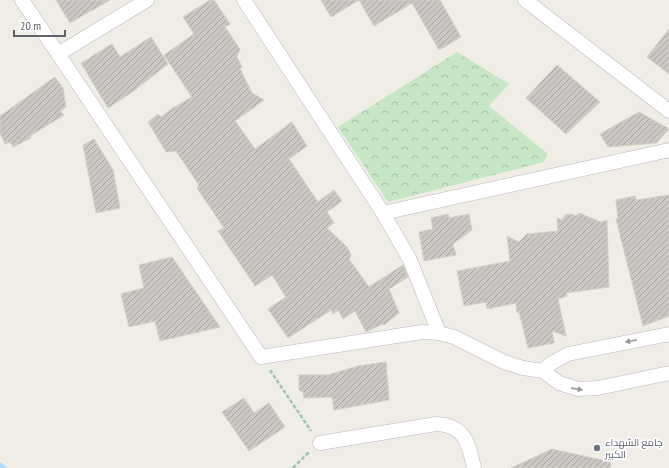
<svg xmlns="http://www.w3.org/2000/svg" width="669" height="468" font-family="'PT Sans Narrow',Cairo,sans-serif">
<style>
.park{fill:url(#park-crowns)}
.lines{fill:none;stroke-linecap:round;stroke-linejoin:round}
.stream{stroke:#acddfb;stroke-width:5}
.building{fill:url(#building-hatch);stroke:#d4cfc5}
.street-casing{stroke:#b4b7bb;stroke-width:15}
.path{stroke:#9ec7a7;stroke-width:2.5;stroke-dasharray:4 2;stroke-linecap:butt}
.street{stroke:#fff;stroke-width:14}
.oneway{fill:#96999c}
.worship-dot{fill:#6b7280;stroke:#fff;stroke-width:1.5}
.labels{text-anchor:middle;stroke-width:3.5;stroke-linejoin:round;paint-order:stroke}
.worship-label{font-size:10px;fill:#5b616d;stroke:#fff;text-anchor:start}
</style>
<defs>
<pattern id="park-crowns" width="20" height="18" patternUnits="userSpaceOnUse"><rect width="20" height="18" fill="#c7e6c5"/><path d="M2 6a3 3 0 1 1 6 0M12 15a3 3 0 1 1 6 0" fill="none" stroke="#a5bea4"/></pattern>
<pattern id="building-hatch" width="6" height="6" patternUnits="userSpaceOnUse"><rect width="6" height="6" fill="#cbc8c4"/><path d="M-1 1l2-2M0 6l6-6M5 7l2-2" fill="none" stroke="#a8a6a3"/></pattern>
</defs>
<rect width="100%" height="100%" fill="#f0ede7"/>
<path class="park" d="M 457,52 L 509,84 L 489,106 L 548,154 L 544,162 L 388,202 L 338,127 Z"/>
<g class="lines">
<path class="stream" d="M 0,465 L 4,468"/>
</g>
<path class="building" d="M 56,0 L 110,0 L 70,23 Z
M 210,0 L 214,0 L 230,24 L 225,27 L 240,49 L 237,57 L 242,67 L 240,69 L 252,93 L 264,100 L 235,121 L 255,149 L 292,122 L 307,146 L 289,159 L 318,202 L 334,190 L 342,201 L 327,212 L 334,223 L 327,228 L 347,247 L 351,255 L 349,259 L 369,287 L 403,265 L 408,277 L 389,289 L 399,313 L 384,325 L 382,324 L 366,332 L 355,311 L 343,319 L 338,310 L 333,314 L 331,310 L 288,338 L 268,309 L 286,297 L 272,275 L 255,286 L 218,231 L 224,228 L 197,188 L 199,185 L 176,151 L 166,152 L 148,122 L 158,114 L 161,117 L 173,108 L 192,97 L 164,55 L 194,34 L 183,17 Z
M 321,0 L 359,0 L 331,17 Z
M 359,0 L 440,0 L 461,37 L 439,50 L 412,3 L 374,26 Z
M 669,29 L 669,74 L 647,57 Z
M 151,37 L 168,64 L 137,88 L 137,89 L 108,108 L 81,63 L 112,44 L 120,57 Z
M 557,65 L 600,102 L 566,134 L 526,98 Z
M 55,77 L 63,88 L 66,107 L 60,111 L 64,115 L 30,136 L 31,138 L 13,147 L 10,142 L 5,144 L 0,133 L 0,116 Z
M 639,112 L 669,129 L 656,143 L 608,147 L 600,134 Z
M 94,139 L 113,170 L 120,208 L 96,213 L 83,145 Z
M 669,195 L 669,316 L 643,326 L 616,219 L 618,218 L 616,200 L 635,196 L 636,200 Z
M 579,213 L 601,222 L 607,220 L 609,287 L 566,293 L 567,296 L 558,299 L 566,336 L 552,331 L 554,343 L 528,348 L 519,312 L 517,313 L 516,303 L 487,309 L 486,302 L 464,306 L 457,271 L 510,261 L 507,236 L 519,242 L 527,234 L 558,231 L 557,218 L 562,220 L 565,215 L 572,214 L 576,216 Z
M 448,214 L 449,218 L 469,214 L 472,230 L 453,244 L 456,255 L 424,261 L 419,232 L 433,229 L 431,218 Z
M 172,257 L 220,327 L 160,341 L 155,321 L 129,327 L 121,294 L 144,288 L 139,265 Z
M 386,362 L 389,400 L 334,410 L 332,397 L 304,398 L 303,392 L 299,390 L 299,375 L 328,375 L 358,366 Z
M 244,398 L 254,413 L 269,403 L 285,427 L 249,451 L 222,412 Z
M 552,449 L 611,462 L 610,468 L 511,468 Z"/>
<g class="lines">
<defs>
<path id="street" d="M 22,0 L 261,357 L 422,332 L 439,333 L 454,337 L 504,362 L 523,368 L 543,371 L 559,383 L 578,389 L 598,388 L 669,373
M 244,0 L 383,213 L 410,260 L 439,333
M 525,0 L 669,111
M 58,54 L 147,0
M 383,213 L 669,150
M 543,371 L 550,364 L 568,354 L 669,334
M 320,443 L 436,424 C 465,425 469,444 474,468"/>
</defs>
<use href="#street" class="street-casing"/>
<path class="path" d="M 270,370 L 311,431
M 293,468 L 309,452"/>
<use href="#street" class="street"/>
</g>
<defs><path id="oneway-solid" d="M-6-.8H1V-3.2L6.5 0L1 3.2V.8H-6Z"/></defs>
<g class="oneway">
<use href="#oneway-solid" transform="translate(631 341) rotate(169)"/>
<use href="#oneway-solid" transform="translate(577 389) rotate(8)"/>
</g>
<circle class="worship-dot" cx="597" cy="448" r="4"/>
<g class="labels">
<g class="worship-label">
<text x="605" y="446">جامع الشهداء<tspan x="605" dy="12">الكبير</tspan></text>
</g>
</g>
<path d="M14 30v6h51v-6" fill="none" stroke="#5e6266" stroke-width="2"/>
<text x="20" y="30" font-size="12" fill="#5e6266" stroke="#ffffff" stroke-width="3" paint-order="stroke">20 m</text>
</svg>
